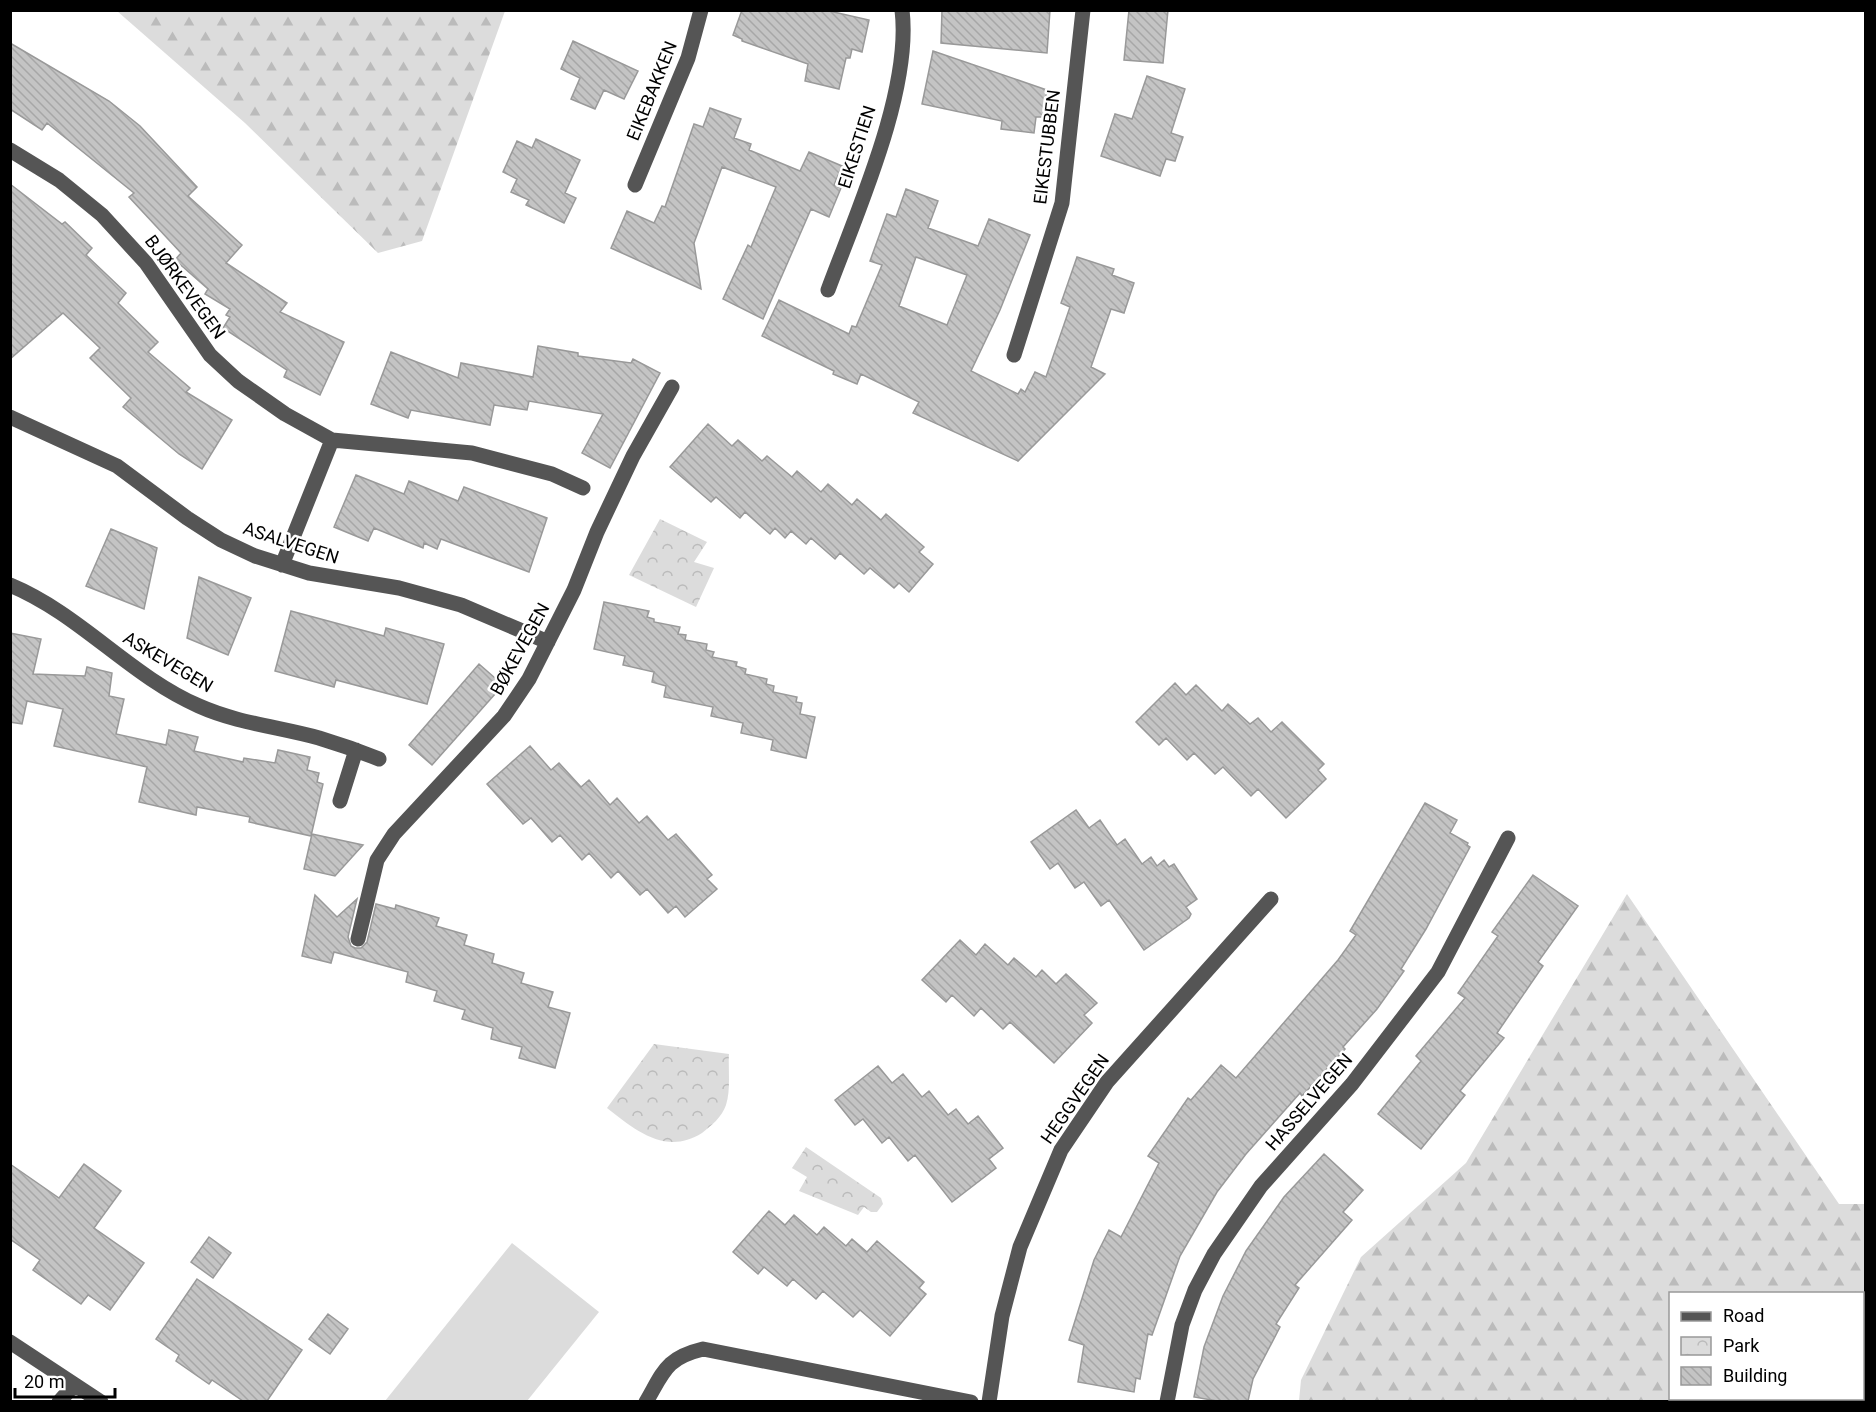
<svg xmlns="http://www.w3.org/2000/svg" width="1876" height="1412" font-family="Roboto,sans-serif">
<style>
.forest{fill:url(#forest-firs);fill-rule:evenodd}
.park{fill:url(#park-crowns)}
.pitch{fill:#dcdcdc}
.building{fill:url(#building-back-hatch);stroke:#999;stroke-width:1.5;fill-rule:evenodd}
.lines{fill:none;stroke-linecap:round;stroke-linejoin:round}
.minor{stroke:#555;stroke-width:15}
.labels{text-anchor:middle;stroke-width:5;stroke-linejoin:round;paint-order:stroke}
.street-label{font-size:18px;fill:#000;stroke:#fff}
</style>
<defs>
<pattern id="forest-firs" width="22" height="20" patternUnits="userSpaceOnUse" patternTransform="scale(1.5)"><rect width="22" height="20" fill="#dcdcdc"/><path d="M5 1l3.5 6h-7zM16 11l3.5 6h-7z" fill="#bbb"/></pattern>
<pattern id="park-crowns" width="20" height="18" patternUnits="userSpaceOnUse" patternTransform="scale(1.5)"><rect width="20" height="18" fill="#dcdcdc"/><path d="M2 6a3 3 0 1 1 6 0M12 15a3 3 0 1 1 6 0" fill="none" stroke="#bbb"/></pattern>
<pattern id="building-back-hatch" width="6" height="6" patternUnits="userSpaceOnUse" patternTransform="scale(1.5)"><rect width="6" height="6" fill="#c4c4c4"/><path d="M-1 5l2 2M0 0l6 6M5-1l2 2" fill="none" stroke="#a7a7a7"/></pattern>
</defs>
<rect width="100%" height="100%" fill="#fff"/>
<path class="forest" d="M 117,11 L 505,11 L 422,241 L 378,253 L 245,123 Z
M 1627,894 L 1839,1204 L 1865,1204 L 1865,1401 L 1299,1401 L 1301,1380 L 1361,1257 L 1466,1163 ZM 1670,1294 L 1862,1294 L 1862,1398 L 1670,1398 Z"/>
<path class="park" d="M 660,519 L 707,542 L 694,562 L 714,568 L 696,607 L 629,575 Z
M 654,1044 L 729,1054 C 728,1069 731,1090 726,1105 C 722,1117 711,1126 702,1133 C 666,1156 635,1130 607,1108 Z
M 806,1147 L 881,1198 L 883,1204 L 877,1212 L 871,1212 L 864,1207 L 858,1215 L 799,1191 L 807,1177 L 792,1168 Z"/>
<path class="pitch" d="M 512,1243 L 599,1312 L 527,1401 L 385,1401 Z"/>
<path class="building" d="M 742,10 L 825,10 L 869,20 L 862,52 L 852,49 L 850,58 L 846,58 L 839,89 L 805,81 L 808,64 L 742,41 L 742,39 L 733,35 Z
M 942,10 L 1050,10 L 1047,53 L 941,43 Z
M 1129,10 L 1168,10 L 1163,63 L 1124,60 Z
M 573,41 L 638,71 L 624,99 L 604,90 L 595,109 L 571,99 L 580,78 L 561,69 Z
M 10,43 L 109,101 L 140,126 L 197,187 L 188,196 L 242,245 L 226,263 L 287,303 L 280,312 L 344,342 L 320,395 L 284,377 L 287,370 L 223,328 L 230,317 L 226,315 L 230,309 L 205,294 L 208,289 L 175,260 L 181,253 L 129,197 L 134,193 L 47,123 L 42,130 L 10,109 Z
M 933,51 L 1047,90 L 1043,117 L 1036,117 L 1034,133 L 1001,129 L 1002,121 L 922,104 Z
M 1147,76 L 1185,89 L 1171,133 L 1183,137 L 1175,161 L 1166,159 L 1160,176 L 1101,156 L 1115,114 L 1132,119 Z
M 710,108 L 741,119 L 734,138 L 751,144 L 749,150 L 800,171 L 809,152 L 842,166 L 834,185 L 841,188 L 829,217 L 811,209 L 763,319 L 723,299 L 748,245 L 751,247 L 776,187 L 722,167 L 694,243 L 701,289 L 611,248 L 627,211 L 654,223 L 662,206 L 665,207 L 694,124 L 703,127 Z
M 536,139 L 580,160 L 565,193 L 576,198 L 564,223 L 526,205 L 529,200 L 511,192 L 517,179 L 503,172 L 517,141 L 532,148 Z
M 10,184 L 62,224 L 65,222 L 92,248 L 86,255 L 126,293 L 118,303 L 158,342 L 148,352 L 190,388 L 186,392 L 232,420 L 202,469 L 179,454 L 123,407 L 131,398 L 90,358 L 100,348 L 63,313 L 10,359 Z
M 906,189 L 938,201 L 928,228 L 978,246 L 989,219 L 1030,235 L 1000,310 L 971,371 L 1018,394 L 1021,389 L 1025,392 L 1035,372 L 1046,377 L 1070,307 L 1061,303 L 1077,257 L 1114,269 L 1112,275 L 1134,283 L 1124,313 L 1111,309 L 1091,367 L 1105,374 L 1018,461 L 913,413 L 919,402 L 861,374 L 857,384 L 833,374 L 834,371 L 762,336 L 779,300 L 849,334 L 852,326 L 856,327 L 882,265 L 870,261 L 887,214 L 896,217 ZM 916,257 L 967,275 L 947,325 L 899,306 Z
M 538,346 L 578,353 L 578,356 L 631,363 L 633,359 L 660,373 L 610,468 L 582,453 L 603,414 L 529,401 L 527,410 L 494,405 L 490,425 L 411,410 L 408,418 L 371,404 L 391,352 L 458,378 L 461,363 L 533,377 Z
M 708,424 L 732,446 L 738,440 L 762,461 L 767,456 L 792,477 L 797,471 L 821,492 L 828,484 L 852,505 L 857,499 L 881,520 L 886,514 L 924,547 L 919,552 L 933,564 L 909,592 L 899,583 L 894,588 L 870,568 L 864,574 L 840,553 L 835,559 L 811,538 L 806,544 L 791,531 L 785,538 L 775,528 L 770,534 L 745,512 L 740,518 L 716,497 L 711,502 L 670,467 Z
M 356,475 L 404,494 L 409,481 L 458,501 L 464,487 L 547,518 L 529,572 L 441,539 L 437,549 L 424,543 L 423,548 L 374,528 L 368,541 L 334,527 Z
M 111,529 L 157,548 L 144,609 L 86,586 Z
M 199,577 L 251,598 L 228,655 L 187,638 Z
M 604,602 L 649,611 L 647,617 L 654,619 L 654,622 L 680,627 L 678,634 L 686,635 L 685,640 L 707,644 L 706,650 L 714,652 L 712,657 L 737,662 L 736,666 L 746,669 L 745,674 L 767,679 L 766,684 L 774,686 L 773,692 L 797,697 L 796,702 L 802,703 L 800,714 L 815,717 L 806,758 L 771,750 L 773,740 L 741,733 L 743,723 L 711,716 L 713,707 L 664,697 L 666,686 L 652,682 L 654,672 L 623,665 L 625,656 L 594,649 Z
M 291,611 L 384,636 L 386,628 L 444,644 L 427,704 L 336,680 L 334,687 L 275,671 Z
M 10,633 L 41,639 L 33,674 L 85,676 L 87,667 L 112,673 L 109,696 L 124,699 L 116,734 L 166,745 L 169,730 L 198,737 L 194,751 L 243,762 L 244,758 L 275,763 L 278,750 L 310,757 L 307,770 L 319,773 L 317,782 L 323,784 L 311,836 L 249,822 L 250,817 L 197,807 L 196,815 L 139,802 L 147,767 L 54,746 L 63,709 L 27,701 L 22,724 L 10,722 Z
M 479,664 L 503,685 L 432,765 L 409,745 Z
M 1175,683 L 1186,695 L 1196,685 L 1222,711 L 1228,704 L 1250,724 L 1258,718 L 1271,732 L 1282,722 L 1324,764 L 1318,770 L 1326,779 L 1286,818 L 1258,789 L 1251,796 L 1223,767 L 1215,774 L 1194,753 L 1187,760 L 1166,738 L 1159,745 L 1136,722 Z
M 530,746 L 551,770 L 559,763 L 581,787 L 589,780 L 610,805 L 617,798 L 639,823 L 647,816 L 668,840 L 676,834 L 712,875 L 707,879 L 717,889 L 685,917 L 676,906 L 668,913 L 647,889 L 640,895 L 618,871 L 611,878 L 589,853 L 582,860 L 560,835 L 552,842 L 531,818 L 523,824 L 487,784 Z
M 1425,803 L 1457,820 L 1450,833 L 1468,843 L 1467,845 L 1470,847 L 1426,929 L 1401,969 L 1404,971 L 1377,1009 L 1343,1047 L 1345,1049 L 1302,1096 L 1300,1093 L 1246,1154 L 1217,1192 L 1180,1256 L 1152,1335 L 1148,1334 L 1140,1379 L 1136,1378 L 1134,1392 L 1078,1382 L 1084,1345 L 1069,1340 L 1094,1260 L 1109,1230 L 1121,1237 L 1159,1163 L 1148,1156 L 1188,1098 L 1191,1100 L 1221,1065 L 1236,1078 L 1338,960 L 1356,935 L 1350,931 Z
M 1076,810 L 1089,828 L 1100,820 L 1117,845 L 1125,839 L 1142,864 L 1151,857 L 1157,866 L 1164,860 L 1169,867 L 1174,864 L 1197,899 L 1186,907 L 1191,914 L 1189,918 L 1144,950 L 1109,900 L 1101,906 L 1084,882 L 1075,888 L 1058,863 L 1050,869 L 1031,842 Z
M 312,834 L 363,845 L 335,876 L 304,869 Z
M 1533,875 L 1578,906 L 1538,962 L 1543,966 L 1497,1033 L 1504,1038 L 1460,1091 L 1465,1095 L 1421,1149 L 1378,1114 L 1421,1061 L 1416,1056 L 1465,998 L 1458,993 L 1498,936 L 1492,932 Z
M 315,895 L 337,917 L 357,899 L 348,937 L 351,946 L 355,948 L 361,948 L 367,942 L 376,904 L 395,909 L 396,905 L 439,918 L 436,926 L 467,935 L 464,945 L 494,954 L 492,963 L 524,973 L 521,983 L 553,992 L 548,1007 L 570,1013 L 555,1068 L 519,1058 L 522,1047 L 491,1039 L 493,1028 L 462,1019 L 465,1010 L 434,1001 L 437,991 L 406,982 L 408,972 L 334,952 L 331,963 L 302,956 Z
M 960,940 L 976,955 L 985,944 L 1008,965 L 1014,958 L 1036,977 L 1042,970 L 1056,984 L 1066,974 L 1097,1003 L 1084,1015 L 1092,1023 L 1054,1063 L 1010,1022 L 1003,1029 L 981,1008 L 974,1016 L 952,995 L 946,1002 L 922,980 Z
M 878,1066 L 892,1083 L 903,1074 L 922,1097 L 929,1091 L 948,1115 L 956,1109 L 968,1124 L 978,1116 L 1003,1148 L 989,1159 L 996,1168 L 952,1202 L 915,1155 L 908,1161 L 889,1137 L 882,1143 L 863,1119 L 855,1125 L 835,1100 Z
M 1324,1154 L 1363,1190 L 1343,1212 L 1352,1220 L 1295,1285 L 1299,1288 L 1276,1324 L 1280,1327 L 1253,1379 L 1248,1401 L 1217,1401 L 1194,1397 L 1204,1347 L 1223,1296 L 1246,1251 L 1284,1197 Z
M 10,1164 L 59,1198 L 84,1164 L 121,1191 L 94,1228 L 144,1263 L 110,1310 L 88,1295 L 81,1304 L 33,1270 L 40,1260 L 10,1239 Z
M 769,1211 L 785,1225 L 794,1215 L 817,1235 L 824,1227 L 846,1246 L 852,1239 L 867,1252 L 877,1241 L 924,1282 L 919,1288 L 926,1294 L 890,1336 L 860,1310 L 853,1317 L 823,1291 L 816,1299 L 793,1279 L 787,1286 L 764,1267 L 758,1274 L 733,1252 Z
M 209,1237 L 231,1253 L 213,1278 L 191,1262 Z
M 197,1279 L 302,1350 L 267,1401 L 243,1401 L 212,1380 L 209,1384 L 176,1361 L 179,1355 L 156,1339 Z
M 328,1314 L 348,1329 L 330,1354 L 309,1339 Z"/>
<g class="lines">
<path class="minor" d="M 10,150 L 59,180 L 102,215 L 146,263 L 210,355 L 238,381 L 285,414 L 332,440 L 472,453 L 552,474 L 583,488
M 635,185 L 688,58 L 701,10
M 828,290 C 856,214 912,91 902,10
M 1014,355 L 1062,203 L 1083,10
M 10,417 L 117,466 L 187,518 L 221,540 L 255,556 L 309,573 L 399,588 L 461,605 L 548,642
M 282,565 L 332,440
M 10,585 C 80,614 130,676 199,706 C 237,723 279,727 319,738 C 339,744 359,751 379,759
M 340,801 L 356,750
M 358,939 L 377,860 L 394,834 L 504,716 L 529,679 L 574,590 L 597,532 L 633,456 L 672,387
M 10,1342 L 101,1402
M 59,1402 L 74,1385
M 646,1402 C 664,1371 666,1358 703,1349 L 971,1402
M 989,1402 L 1002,1316 L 1020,1247 L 1061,1150 L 1107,1082 L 1271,899
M 1167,1402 L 1182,1325 L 1195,1290 L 1214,1254 L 1261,1186 L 1352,1084 L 1438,972 L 1508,838"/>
</g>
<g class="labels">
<g class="street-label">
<text transform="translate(652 91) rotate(-68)" y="6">EIKEBAKKEN</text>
<text transform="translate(857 147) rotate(-72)" y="6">EIKESTIEN</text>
<text transform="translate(1047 147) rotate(-83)" y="6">EIKESTUBBEN</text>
<text transform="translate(185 287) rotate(54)" y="6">BJØRKEVEGEN</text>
<text transform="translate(291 543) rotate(18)" y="6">ASALVEGEN</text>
<text transform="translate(520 649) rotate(-61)" y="6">BØKEVEGEN</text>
<text transform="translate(168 662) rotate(31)" y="6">ASKEVEGEN</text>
<text transform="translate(1075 1099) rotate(-55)" y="6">HEGGVEGEN</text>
<text transform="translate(1309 1102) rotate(-49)" y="6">HASSELVEGEN</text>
</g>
</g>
<rect width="1876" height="1412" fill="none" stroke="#000000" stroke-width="24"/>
<rect x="1669" y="1292" width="195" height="108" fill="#ffffff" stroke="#999999" stroke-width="1.5"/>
<rect x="1681" y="1312" width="30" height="9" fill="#555555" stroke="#999999" stroke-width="1.5"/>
<text x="1723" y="1322" font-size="18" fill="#000000">Road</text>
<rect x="1681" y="1337" width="30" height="18" fill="url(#park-crowns)" stroke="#999999" stroke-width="1.5"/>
<text x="1723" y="1352" font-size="18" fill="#000000">Park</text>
<rect x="1681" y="1367" width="30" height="18" fill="url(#building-back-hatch)" stroke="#999999" stroke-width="1.5"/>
<text x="1723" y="1382" font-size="18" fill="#000000">Building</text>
<path d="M15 1388v9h100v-9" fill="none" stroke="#000000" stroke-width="3"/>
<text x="24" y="1388" font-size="18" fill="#000000" stroke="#ffffff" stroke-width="4.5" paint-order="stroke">20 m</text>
</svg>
